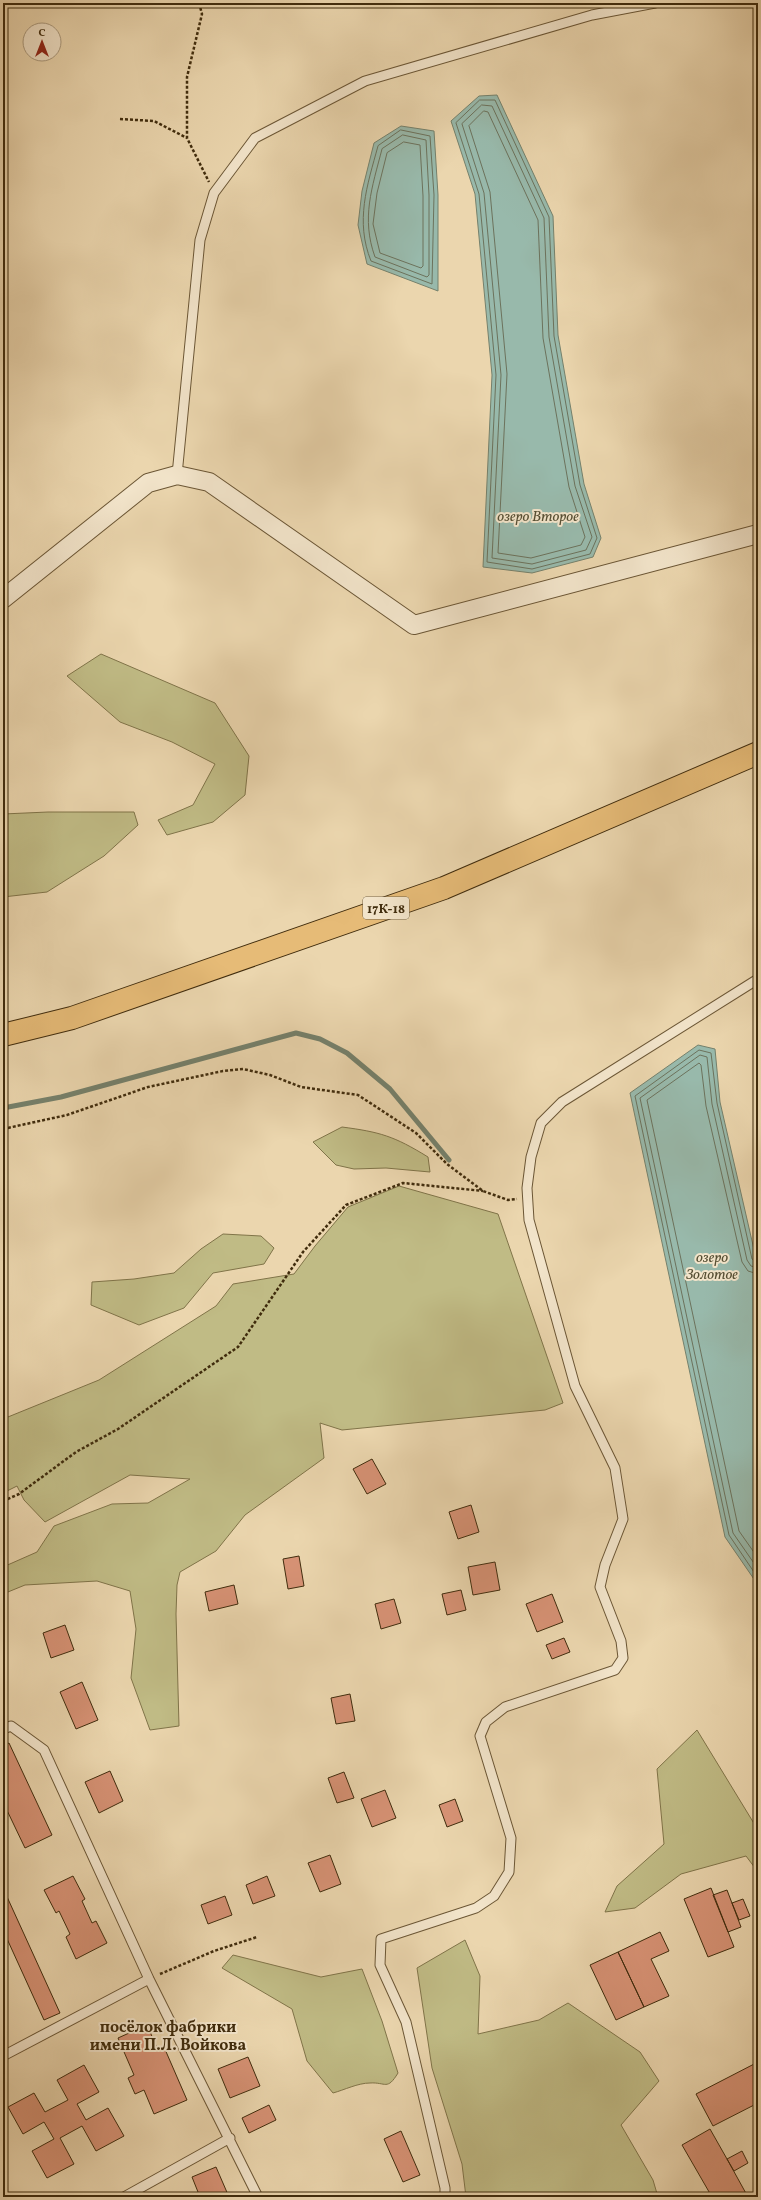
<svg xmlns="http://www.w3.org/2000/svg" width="761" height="2200" font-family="Vollkorn,serif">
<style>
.green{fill:#c0bb85;stroke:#807449}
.water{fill:#98b9ab;stroke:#75816c}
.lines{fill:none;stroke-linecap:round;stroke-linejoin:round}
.shore{stroke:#6c725c;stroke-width:1}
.stream{stroke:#75816c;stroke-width:5}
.building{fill:#d79275;stroke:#402c0d}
.lane-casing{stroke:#6b5635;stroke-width:11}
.street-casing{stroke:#6b5635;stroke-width:20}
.primary-casing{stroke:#402c0d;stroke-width:24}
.path{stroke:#402c0d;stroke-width:2.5;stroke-dasharray:3 2;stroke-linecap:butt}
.lane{stroke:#f2e4ca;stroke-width:9}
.street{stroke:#f2e4ca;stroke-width:18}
.primary{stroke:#e6bb77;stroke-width:22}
.labels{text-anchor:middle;stroke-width:4;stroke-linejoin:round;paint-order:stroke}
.shield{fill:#f2e4ca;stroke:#756346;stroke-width:1}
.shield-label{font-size:13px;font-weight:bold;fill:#402c0d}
.water-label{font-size:15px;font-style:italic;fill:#564f34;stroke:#f2e4ca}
.quarter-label{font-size:16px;font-weight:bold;fill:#402c0d;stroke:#f2e4ca}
</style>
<rect width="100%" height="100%" fill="#ebd6ae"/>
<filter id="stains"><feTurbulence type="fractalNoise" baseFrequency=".005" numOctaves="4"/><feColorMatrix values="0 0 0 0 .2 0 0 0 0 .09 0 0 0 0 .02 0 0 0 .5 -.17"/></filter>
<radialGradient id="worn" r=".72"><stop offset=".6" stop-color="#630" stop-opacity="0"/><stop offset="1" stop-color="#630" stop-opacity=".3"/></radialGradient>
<path class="green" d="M 101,654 L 215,703 L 249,756 L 245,795 L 213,822 L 167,835 L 158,820 L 193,805 L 215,764 L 172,742 L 120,722 L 67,676 Z
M 48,812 L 134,812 L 138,825 L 104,856 L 47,892 L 3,897 L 3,814 Z
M 342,1127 C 380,1132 394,1136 428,1157 L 430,1172 L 386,1168 L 354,1169 L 336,1165 L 313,1142 Z
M 399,1186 L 498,1214 L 563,1403 L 545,1410 L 342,1430 L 320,1423 L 324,1458 L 245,1515 L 216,1551 L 180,1572 L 177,1585 L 176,1614 L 179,1726 L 150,1730 L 131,1678 L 136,1629 L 130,1591 L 97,1581 L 25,1585 L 3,1594 L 3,1567 L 37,1552 L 54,1526 L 112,1504 L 148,1503 L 190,1479 L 130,1475 L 45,1522 L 24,1500 L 17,1486 L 3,1493 L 3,1419 L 99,1380 L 216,1306 L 233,1284 L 294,1274 L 315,1246 L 348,1207 Z
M 223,1234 L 261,1236 L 274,1248 L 264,1264 L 213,1273 L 184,1308 L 139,1325 L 91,1305 L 92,1282 L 134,1279 L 174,1273 L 201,1249 Z
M 697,1730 L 758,1830 L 758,1872 L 746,1856 L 681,1874 L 635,1908 L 605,1912 L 617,1886 L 664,1844 L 657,1769 Z
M 465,1940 L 480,1976 L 478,2034 L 539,2020 L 568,2003 L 640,2052 L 659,2081 L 621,2125 L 653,2180 L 658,2197 L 466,2197 L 462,2164 L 432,2068 L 417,1968 Z
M 233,1955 L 321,1977 L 362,1969 L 382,2021 L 398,2073 C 387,2091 386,2082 370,2083 C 358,2083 344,2090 333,2093 L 307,2061 L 292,2009 L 222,1968 Z"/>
<path class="water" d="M 497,95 L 553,216 L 558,335 L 584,484 L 601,538 L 593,557 L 532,573 L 483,567 L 492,375 L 475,194 L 451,121 L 479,96 Z
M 401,126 L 434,131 L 438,195 L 438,291 L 367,264 L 358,225 L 362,191 L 374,143 Z
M 698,1045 L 715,1049 L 720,1102 L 758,1267 L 758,1585 L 725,1537 L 630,1093 Z"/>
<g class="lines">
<path class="shore" d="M 480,100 L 495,100 L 549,217 L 554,336 L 580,485 L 597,538 L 590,554 L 532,569 L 487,562 L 496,375 L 479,194 L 456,123 Z
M 482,105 L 492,106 L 544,218 L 549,337 L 575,486 L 592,537 L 586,550 L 532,564 L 492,558 L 501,375 L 484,193 L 462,124 Z
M 484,111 L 488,112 L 538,220 L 543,338 L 569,487 L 585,537 L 581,545 L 531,558 L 498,553 L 507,374 L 490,192 L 469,126 Z
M 401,130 L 430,136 L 434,195 L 432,284 L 371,261 C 355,221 367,186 378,146 Z
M 403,135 L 426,140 L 429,195 L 429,275 L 427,277 L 375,257 C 361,218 372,188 382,149 Z
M 404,142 L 420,145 L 423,196 L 423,266 L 421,268 L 380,253 L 373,224 L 377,193 L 387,153 Z
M 758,1263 L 752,1259 L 717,1103 L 711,1053 L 699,1050 L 635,1096 L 729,1535 L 758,1578
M 758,1268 L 751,1266 L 747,1260 L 712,1104 L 707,1057 L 700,1055 L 640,1098 L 733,1533 L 758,1569
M 758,1274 L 748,1271 L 742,1262 L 706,1106 L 701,1065 L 699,1063 L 647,1100 L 739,1531 L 758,1558"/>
<path class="stream" d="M 3,1108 L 61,1097 L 296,1033 L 320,1039 L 347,1053 L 390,1089 L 449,1160"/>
</g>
<path class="building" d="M 372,1459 L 386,1484 L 367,1494 L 353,1469 Z
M 471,1505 L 479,1532 L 458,1539 L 449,1512 Z
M 299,1556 L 304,1586 L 288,1589 L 283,1559 Z
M 495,1562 L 500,1590 L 473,1595 L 468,1567 Z
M 234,1585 L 238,1604 L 209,1611 L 205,1592 Z
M 461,1590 L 466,1610 L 447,1615 L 442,1594 Z
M 552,1594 L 563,1622 L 537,1632 L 526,1604 Z
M 394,1599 L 401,1623 L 381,1629 L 375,1604 Z
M 65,1625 L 74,1650 L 51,1658 L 43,1633 Z
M 564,1638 L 570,1652 L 552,1659 L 546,1645 Z
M 82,1682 L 98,1720 L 76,1729 L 60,1692 Z
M 350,1694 L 355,1721 L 336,1724 L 331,1698 Z
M 9,1743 L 52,1835 L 25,1848 L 3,1802 L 3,1746 Z
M 110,1771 L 123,1801 L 99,1813 L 85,1782 Z
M 344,1772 L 354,1798 L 337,1803 L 328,1778 Z
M 385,1790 L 396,1818 L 372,1827 L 361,1799 Z
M 455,1799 L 463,1821 L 447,1827 L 439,1805 Z
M 330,1855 L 341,1884 L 320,1892 L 308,1863 Z
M 73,1876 L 85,1899 L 82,1901 L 92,1923 L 96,1921 L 107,1943 L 76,1959 L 66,1937 L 70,1934 L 59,1911 L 56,1913 L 44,1890 Z
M 267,1876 L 275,1896 L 253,1904 L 246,1885 Z
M 3,1888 L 60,2013 L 44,2020 L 3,1930 Z
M 711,1888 L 734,1947 L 708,1957 L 684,1899 Z
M 727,1890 L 741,1927 L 728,1932 L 713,1895 Z
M 225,1896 L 232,1915 L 208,1924 L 201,1905 Z
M 743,1899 L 750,1916 L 739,1920 L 732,1903 Z
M 660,1932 L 669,1951 L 651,1959 L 669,1996 L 644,2007 L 618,1952 Z
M 618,1952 L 644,2007 L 616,2020 L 590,1965 Z
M 147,2025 L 158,2050 L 164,2047 L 187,2100 L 154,2114 L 144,2090 L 135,2094 L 128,2078 L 134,2075 L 118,2038 Z
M 248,2057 L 260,2086 L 230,2098 L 218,2069 Z
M 758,2062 L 758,2103 L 713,2126 L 696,2094 Z
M 84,2065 L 99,2092 L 77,2104 L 86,2120 L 108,2108 L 124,2136 L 96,2151 L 82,2126 L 60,2138 L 74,2164 L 47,2178 L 32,2151 L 54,2139 L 44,2122 L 23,2134 L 8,2107 L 34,2093 L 45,2112 L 68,2100 L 57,2080 Z
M 269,2105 L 276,2120 L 249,2133 L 242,2118 Z
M 710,2129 L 727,2159 L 748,2197 L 712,2197 L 682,2145 Z
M 401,2131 L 420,2175 L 403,2182 L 384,2139 Z
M 742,2151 L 748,2163 L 734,2171 L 727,2159 Z
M 216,2167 L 229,2197 L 200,2197 L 192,2177 Z"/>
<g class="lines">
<defs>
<path id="lane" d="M 177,475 L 200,240 L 214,193 L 255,138 L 365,81 L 592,15 L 655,3
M 3,1729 L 11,1726 L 44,1750 L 149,1979 L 258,2197
M 3,2056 L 149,1979
M 124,2197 L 230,2138
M 445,2197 L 445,2188 L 406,2022 L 380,1965 L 381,1939 L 476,1908 L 494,1896 L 509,1872 L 511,1838 L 480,1736 L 486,1722 L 505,1707 L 615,1670 L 623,1658 L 621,1641 L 600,1587 L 605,1565 L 623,1519 L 615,1468 L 575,1386 L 529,1220 L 527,1188 L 531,1157 L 541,1123 L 562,1102 L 758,979"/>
<path id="street" d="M 3,599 L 148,483 L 177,475 L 209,482 L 414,625 L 758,534"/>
<path id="primary" d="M 3,1035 L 72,1018 L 444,888 L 758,753"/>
</defs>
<use href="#lane" class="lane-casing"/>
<use href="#street" class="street-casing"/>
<use href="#primary" class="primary-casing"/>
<path class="path" d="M 199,3 L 202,14 L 187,77 L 187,138 L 209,182
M 120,119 L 154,121 L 187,138
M 3,1129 L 67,1115 L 148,1087 L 223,1071 L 243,1069 L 270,1075 L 301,1087 L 358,1095 L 416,1133 L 447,1164 L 483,1191 L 508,1200 L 517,1199
M 3,1501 L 19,1494 L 76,1452 L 118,1429 L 238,1347 L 303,1252 L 346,1205 L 403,1183 L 483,1191
M 160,1974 L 214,1951 L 257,1937"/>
<use href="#lane" class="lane"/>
<use href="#street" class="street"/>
<use href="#primary" class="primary"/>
</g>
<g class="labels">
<rect class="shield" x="363" y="897" width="46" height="22" rx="3"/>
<g class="shield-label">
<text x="386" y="913">17К-18</text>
</g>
<g class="water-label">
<text x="538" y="521">озеро Второе</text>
<text x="712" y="1262">озеро<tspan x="712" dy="17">Золотое</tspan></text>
</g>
<g class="quarter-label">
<text x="168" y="2032">посёлок фабрики<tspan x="168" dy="18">имени П.Л. Войкова</tspan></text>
</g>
</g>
<rect width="761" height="2200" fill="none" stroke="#ebd6ae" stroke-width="16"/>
<rect x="4" y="4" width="753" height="2192" fill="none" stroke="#402c0d" stroke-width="2"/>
<rect x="8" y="8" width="745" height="2184" fill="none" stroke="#402c0d"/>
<g transform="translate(42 42)"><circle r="19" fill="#f2e4ca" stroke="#ab9a7e"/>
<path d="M0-3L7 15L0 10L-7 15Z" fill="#8f2418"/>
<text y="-6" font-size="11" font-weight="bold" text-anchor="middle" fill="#402c0d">С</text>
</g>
<rect width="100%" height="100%" filter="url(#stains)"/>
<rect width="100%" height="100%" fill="url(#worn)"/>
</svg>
